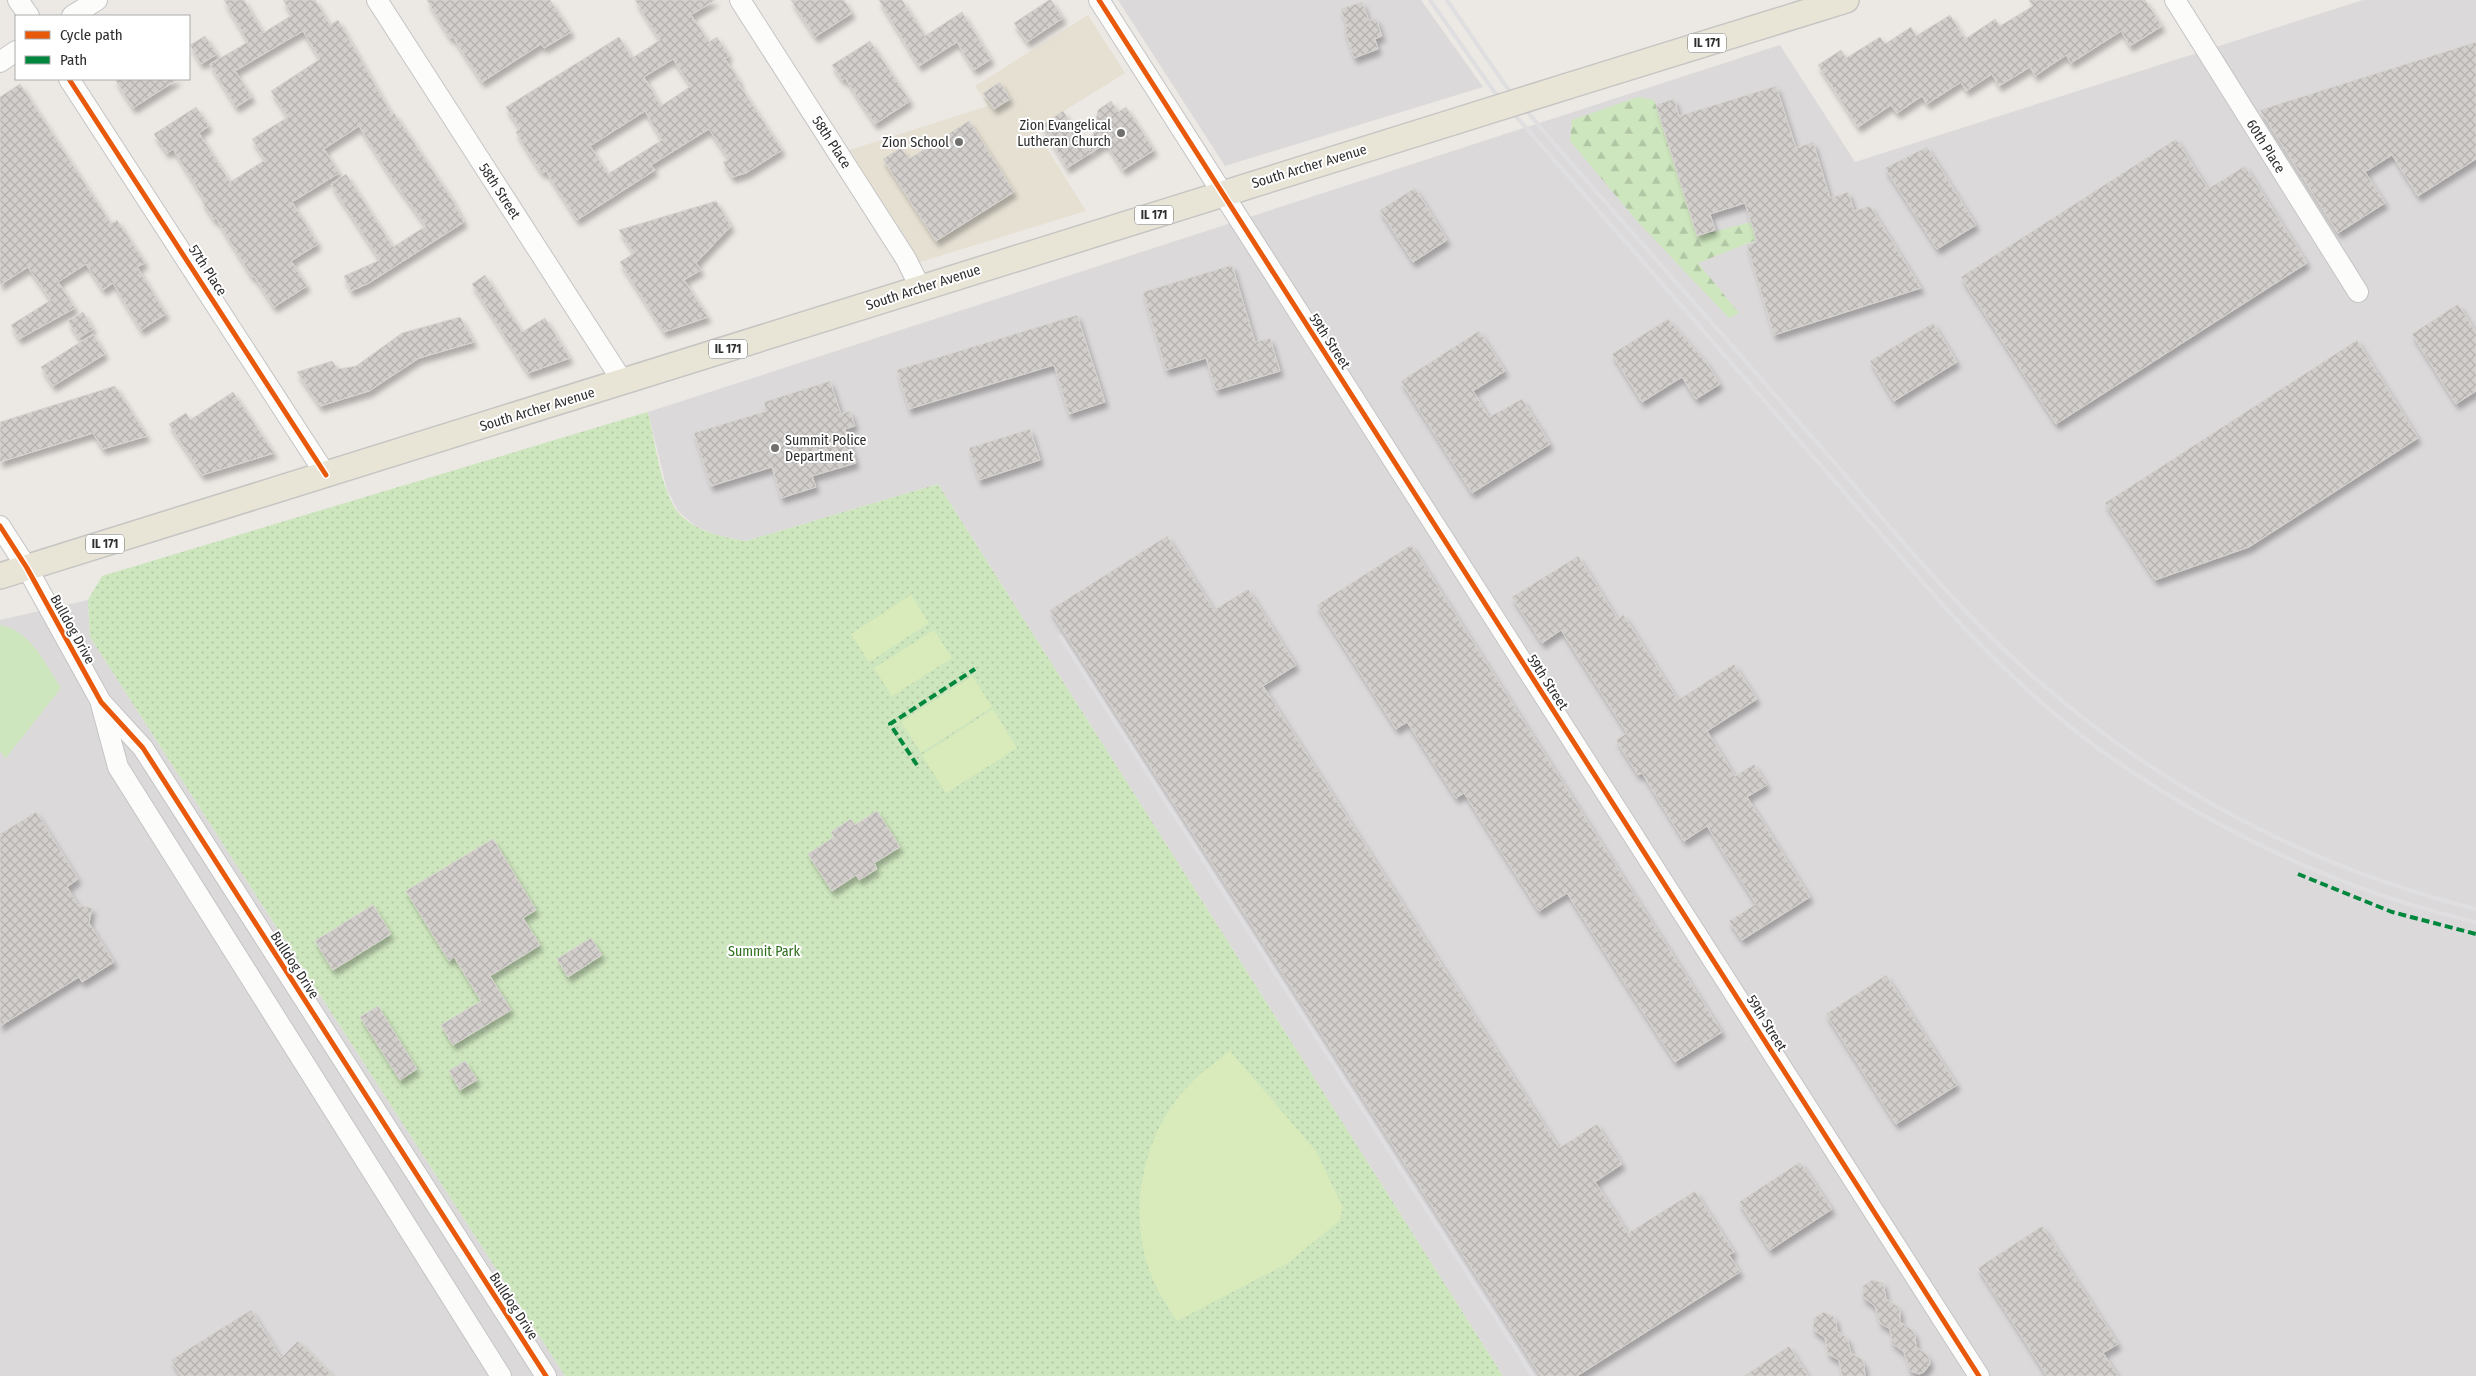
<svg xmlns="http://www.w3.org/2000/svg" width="2476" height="1376" font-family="'Fira Sans Condensed',sans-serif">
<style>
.industrial{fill:#dcd9db}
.education{fill:#e6e0d3}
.grass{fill:#cee6be}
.forest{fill:url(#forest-firs)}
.park{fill:url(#park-dots)}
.pitch{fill:#d9eabb}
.building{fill:url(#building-cross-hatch);stroke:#d7d4d0;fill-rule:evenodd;filter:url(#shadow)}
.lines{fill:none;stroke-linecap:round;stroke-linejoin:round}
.minor-casing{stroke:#c5c4c5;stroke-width:22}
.major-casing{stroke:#c6c5c4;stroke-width:28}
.minor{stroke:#fcfcfb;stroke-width:20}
.major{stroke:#e8e4d6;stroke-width:25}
.rail{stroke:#dfdfe1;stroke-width:4}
.major-bridge-casing{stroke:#c6c5c4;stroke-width:28;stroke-linecap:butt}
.major-bridge{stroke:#e8e4d6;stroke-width:25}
.quiet{stroke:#00873e;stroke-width:4;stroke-dasharray:8 4;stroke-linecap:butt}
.cycleway-casing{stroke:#fff;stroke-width:8}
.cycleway{stroke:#e8590c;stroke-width:5}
.poi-dot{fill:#706f6e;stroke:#fff;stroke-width:2}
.labels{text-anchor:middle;stroke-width:4;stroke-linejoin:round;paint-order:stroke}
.shield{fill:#fff;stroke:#6d6d6d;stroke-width:1}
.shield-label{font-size:12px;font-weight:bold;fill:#2e2e2e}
.poi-label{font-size:14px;fill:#2e2e2e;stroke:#fff;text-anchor:end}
.street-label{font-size:14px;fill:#2e2e2e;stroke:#fff}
.park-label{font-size:14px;fill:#2c6e1b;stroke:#fff}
</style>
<defs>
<pattern id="forest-firs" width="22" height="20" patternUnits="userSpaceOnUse" patternTransform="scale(1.25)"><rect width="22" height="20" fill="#cee6be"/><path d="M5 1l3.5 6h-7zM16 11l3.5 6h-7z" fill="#b1c6a4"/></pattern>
<pattern id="park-dots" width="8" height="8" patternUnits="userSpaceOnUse" patternTransform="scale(1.25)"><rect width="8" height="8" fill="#cee6be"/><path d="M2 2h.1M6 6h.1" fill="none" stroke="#b1c6a4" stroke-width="1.8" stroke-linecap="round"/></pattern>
<pattern id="building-cross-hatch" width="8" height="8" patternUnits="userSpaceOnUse" patternTransform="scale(1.25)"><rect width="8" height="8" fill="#d1cecb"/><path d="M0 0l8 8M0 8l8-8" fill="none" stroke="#b4b1af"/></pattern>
<filter id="shadow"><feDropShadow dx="3" dy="5.5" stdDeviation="2.5" flood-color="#0004"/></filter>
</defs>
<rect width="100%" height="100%" fill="#ece8e4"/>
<path class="industrial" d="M 1118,0 L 1421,0 L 1483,87 L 1225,166 Z
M 2363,0 L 2476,0 L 2476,1376 L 1503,1376 L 938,484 L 746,541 L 719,536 L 695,526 L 678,511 L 667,490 L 648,412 L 1780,45 L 1855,162 Z
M 88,600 L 90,637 L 565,1376 L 0,1376 L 0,620 Z"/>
<path class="education" d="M 1088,15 L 1125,73 L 1035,129 L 1086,211 L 904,267 L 834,155 L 988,106 L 975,86 Z"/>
<path class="grass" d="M 0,625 C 31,631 45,663 61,688 L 5,759 L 0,750 Z"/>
<path class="forest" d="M 1638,97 L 1654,100 L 1656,105 L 1697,236 L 1751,222 L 1756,240 L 1698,263 L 1739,313 L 1729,318 L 1637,221 L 1570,141 L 1572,120 Z"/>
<path class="park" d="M 648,412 C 655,440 660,487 677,511 C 693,531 722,537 746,541 L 938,484 L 1503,1376 L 565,1376 L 90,637 L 88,600 L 102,576 Z"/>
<path class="pitch" d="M 911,595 L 929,623 L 869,662 L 851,634 Z
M 934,630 L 952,658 L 892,696 L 874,668 Z
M 972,676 L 992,707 L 921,753 L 901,722 Z
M 993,709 L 1017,748 L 946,793 L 922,755 Z
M 1230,1051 L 1316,1151 L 1343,1208 L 1339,1221 L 1288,1263 L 1177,1321 C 1165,1303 1153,1284 1147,1263 C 1129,1204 1145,1130 1189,1085 C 1201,1072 1216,1062 1230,1051 Z"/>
<path class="building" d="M 224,0 L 244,0 L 263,33 L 292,15 L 283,0 L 315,0 L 330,25 L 338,20 L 392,115 L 394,113 L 451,198 L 464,222 L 369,283 L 351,291 L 344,276 L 380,260 L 331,184 L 346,174 L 393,247 L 426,226 L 389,174 L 359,126 L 324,149 L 339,173 L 292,202 L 318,244 L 291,261 L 307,286 L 274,307 L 254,276 L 252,277 L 216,218 L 214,220 L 202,201 L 204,199 L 173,149 L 167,153 L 154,134 L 196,107 L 209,126 L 199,133 L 230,182 L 265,160 L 252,139 L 288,117 L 271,91 L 320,59 L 303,31 L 289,39 L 235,71 L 252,97 L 236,107 L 210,64 L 248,42 Z
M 427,0 L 550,0 L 571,32 L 544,48 L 541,44 L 482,82 L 453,37 L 450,38 Z
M 635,0 L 715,0 L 691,15 L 709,42 L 717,37 L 729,56 L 725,59 L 740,82 L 738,83 L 782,150 L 746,173 L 732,177 L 723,162 L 729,159 L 709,129 L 651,165 L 655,170 L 577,220 L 546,171 L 542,173 L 530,155 L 516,132 L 520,129 L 506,107 L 619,37 L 632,58 L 660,40 ZM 673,59 L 691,86 L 661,106 L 644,77 ZM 645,111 L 662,140 L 608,174 L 590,146 Z
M 791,0 L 844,0 L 852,13 L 815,37 Z
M 879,0 L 902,0 L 925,36 L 962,12 L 991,59 L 974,70 L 957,42 L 919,66 Z
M 1049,0 L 1051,0 L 1063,18 L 1027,42 L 1014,23 Z
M 2029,0 L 2145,0 L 2162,26 L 2130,46 L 2121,31 L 2071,63 L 2066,55 L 2035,76 L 2030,67 L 1999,86 L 1992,74 L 1966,91 L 1961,82 L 1927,104 L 1922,96 L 1897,113 L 1891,105 L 1858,127 L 1818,65 L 1841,50 L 1846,58 L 1880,37 L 1885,44 L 1911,27 L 1916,36 L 1950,15 L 1965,39 L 1995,19 L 2000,26 L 2033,6 Z
M 1362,2 L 1369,21 L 1376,18 L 1382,36 L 1375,39 L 1378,49 L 1354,58 L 1344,28 L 1347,27 L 1341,9 Z
M 205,36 L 217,54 L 201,64 L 190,45 Z
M 870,41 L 910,101 L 875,124 L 845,78 L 842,80 L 832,65 Z
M 2476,42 L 2476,159 L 2418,196 L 2392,155 L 2365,172 L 2385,203 L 2338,233 L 2260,110 Z
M 115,79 L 178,79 L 133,108 Z
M 1000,82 L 1010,99 L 994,109 L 983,93 Z
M 20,84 L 111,224 L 117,220 L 145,263 L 137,267 L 166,314 L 141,330 L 113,283 L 103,290 L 86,264 L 58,282 L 75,308 L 19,339 L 11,325 L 51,300 L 28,267 L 0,285 L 0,97 Z
M 1776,86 L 1796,148 L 1813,142 L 1830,198 L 1848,192 L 1854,211 L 1870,206 L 1921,288 L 1774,335 L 1747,245 L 1757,242 L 1745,203 L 1710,214 L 1715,230 L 1697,236 L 1656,105 L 1674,99 L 1679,116 Z
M 1111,101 L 1118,112 L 1126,107 L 1154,150 L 1123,170 L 1106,143 L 1067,168 L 1042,125 L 1063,111 L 1090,151 L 1098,110 Z
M 969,121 L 1014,192 L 936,241 L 883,159 L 901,148 L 909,159 Z
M 2176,139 L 2208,189 L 2245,166 L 2307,263 L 2056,424 L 1961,277 Z
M 1927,147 L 1976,225 L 1937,249 L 1885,168 Z
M 1415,188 L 1447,240 L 1413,262 L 1380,210 Z
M 716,201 L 731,226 L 696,263 L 701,270 L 684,280 L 708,317 L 664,332 L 620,262 L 634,253 L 619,230 Z
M 1232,265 L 1255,342 L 1270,338 L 1280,371 L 1216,390 L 1206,358 L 1166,370 L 1143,292 Z
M 485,275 L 522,332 L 545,318 L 570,358 L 528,373 L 472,284 Z
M 2458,304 L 2476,332 L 2476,391 L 2456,404 L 2412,334 Z
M 83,312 L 93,329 L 79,338 L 68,321 Z
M 1077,315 L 1105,402 L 1069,414 L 1054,365 L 909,409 L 897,370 Z
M 460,317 L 474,342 L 419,358 L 369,391 L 320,406 L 297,372 L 332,361 L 338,369 L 356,366 L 402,333 Z
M 1668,319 L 1706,362 L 1720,384 L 1696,399 L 1682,377 L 1642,402 L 1612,354 Z
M 1933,323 L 1957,362 L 1894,401 L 1870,361 Z
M 1479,331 L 1505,371 L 1473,391 L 1489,417 L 1522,399 L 1550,444 L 1472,493 L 1401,381 Z
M 93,334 L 105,354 L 53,386 L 41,367 Z
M 2357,340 L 2418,438 L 2249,547 L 2155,580 L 2105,503 Z
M 830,381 L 841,414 L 850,411 L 855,426 L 845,429 L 856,463 L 812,476 L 816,487 L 781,498 L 772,467 L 711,486 L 694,433 L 766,411 L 764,402 Z
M 115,386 L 147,436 L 103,449 L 93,433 L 0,462 L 0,422 Z
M 233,392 L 274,453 L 202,475 L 169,424 L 186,413 L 190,420 Z
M 1030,429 L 1040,460 L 979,480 L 969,448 Z
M 1167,536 L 1214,610 L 1248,589 L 1296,665 L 1263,686 L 1559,1148 L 1597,1124 L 1622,1164 L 1595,1182 L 1628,1233 L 1695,1191 L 1734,1252 L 1729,1255 L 1740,1272 L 1577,1376 L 1541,1376 L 1050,610 Z
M 1411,545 L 1722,1032 L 1675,1062 L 1567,893 L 1539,911 L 1464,793 L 1456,798 L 1407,722 L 1396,729 L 1317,605 Z
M 1578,556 L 1618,620 L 1623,614 L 1678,700 L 1734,664 L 1757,699 L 1707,731 L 1735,776 L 1754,764 L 1767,785 L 1747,797 L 1810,897 L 1742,940 L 1729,921 L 1756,904 L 1707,826 L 1684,841 L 1642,773 L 1638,775 L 1616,740 L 1627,733 L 1561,630 L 1542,643 L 1512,597 Z
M 877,811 L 900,847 L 874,863 L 877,869 L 859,880 L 856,875 L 832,891 L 808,854 L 834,837 L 831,832 L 851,819 L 855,825 Z
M 36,812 L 78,879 L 67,887 L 78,905 L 92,908 L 89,923 L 114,962 L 82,982 L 79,977 L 0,1026 L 0,834 Z
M 493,839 L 536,910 L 523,918 L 540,945 L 490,976 L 511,1010 L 453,1045 L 441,1025 L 481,1001 L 454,957 L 449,961 L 406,891 Z
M 373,905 L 391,934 L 333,970 L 315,941 Z
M 591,938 L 602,955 L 568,977 L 557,959 Z
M 1886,975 L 1957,1085 L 1896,1124 L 1826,1014 Z
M 378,1006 L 417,1069 L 400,1080 L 360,1017 Z
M 465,1061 L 477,1080 L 460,1090 L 449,1071 Z
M 1800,1162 L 1832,1209 L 1770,1250 L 1739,1202 Z
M 2042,1226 L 2118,1344 L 2103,1353 L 2118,1376 L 2047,1376 L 1978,1268 Z
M 1872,1280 L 1883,1283 L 1886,1299 L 1897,1306 L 1900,1311 L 1900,1322 L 1912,1330 L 1915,1335 L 1916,1347 L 1926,1354 L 1929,1358 L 1930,1364 L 1924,1372 L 1919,1374 L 1910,1371 L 1904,1352 L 1892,1343 L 1890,1329 L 1880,1323 L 1875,1306 L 1863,1297 L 1863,1286 Z
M 251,1310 L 281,1358 L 298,1341 L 333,1376 L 181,1376 L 171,1360 Z
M 1823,1312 L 1833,1316 L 1836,1321 L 1837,1331 L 1847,1338 L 1851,1353 L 1861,1359 L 1864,1364 L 1865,1376 L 1842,1376 L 1839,1360 L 1828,1354 L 1825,1338 L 1813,1329 L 1814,1318 Z
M 1789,1346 L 1808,1376 L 1744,1376 Z"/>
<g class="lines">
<defs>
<path id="minor" d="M 18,0 L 29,16
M 377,0 L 623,382
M 740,0 L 906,259 L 920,287
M 1099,0 L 1979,1376
M 2175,0 L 2358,292
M 72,16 L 97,0
M 0,62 L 16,51
M 69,79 L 326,475
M 0,526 L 27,568 L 101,702 L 143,748 L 546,1376
M 101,704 L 118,767 L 501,1376"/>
<path id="major" d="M 1568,86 L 1846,0
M 0,576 L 1453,122"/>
</defs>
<use href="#minor" class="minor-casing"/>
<use href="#major" class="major-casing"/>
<use href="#minor" class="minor"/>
<use href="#major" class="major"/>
<path class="rail" d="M 1430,0 L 1493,90 L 1949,612 C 2002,668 2058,722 2122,765 C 2228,837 2351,894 2476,922
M 1447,0 L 1505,85 L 1551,140 C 1640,242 1730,344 1820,446 C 1883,518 1944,594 2015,660 C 2146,781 2303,866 2476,909
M 1060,636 L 1533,1376"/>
<defs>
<path id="major-bridge" d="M 1453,122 L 1568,86"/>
</defs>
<use href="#major-bridge" class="major-bridge-casing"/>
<use href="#major-bridge" class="major-bridge"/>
<path class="quiet" d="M 917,765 L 890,724 L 975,669
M 2298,874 L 2392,912 L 2476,934"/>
<defs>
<path id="cycleway" d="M 1099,0 L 1979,1376
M 69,79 L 326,475
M 0,526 L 27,568 L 101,702 L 143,748 L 546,1376"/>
</defs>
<use href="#cycleway" class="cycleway-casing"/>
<use href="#cycleway" class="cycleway"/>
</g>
<g class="poi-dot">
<circle cx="1121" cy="133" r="5"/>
<circle cx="959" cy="142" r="5"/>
<circle cx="775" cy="448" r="5"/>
</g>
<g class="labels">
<g class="shield">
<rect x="1688" y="33.5" width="38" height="19" rx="4"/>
<rect x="1135" y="205.5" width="38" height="19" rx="4"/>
<rect x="709" y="339.5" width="38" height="19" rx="4"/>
<rect x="86" y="534.5" width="38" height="19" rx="4"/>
</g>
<g class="shield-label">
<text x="1707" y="47">IL 171</text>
<text x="1154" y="219">IL 171</text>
<text x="728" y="353">IL 171</text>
<text x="105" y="548">IL 171</text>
</g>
<g class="poi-label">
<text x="1111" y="130">Zion Evangelical<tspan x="1111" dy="16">Lutheran Church</tspan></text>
<text x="949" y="147">Zion School</text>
<text x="785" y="445" text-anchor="start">Summit Police<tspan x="785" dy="16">Department</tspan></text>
</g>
<g class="street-label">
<text transform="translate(832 142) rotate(57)" y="5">58th Place</text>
<text transform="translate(2266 146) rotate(58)" y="5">60th Place</text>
<text transform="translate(1309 166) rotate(-17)" y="5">South Archer Avenue</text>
<text transform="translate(500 191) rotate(57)" y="5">58th Street</text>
<text transform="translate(208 270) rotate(57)" y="5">57th Place</text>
<text transform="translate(923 287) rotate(-18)" y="5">South Archer Avenue</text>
<text transform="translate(1330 341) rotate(57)" y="5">59th Street</text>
<text transform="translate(537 409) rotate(-17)" y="5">South Archer Avenue</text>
<text transform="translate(73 629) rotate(61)" y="5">Bulldog Drive</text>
<text transform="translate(1548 682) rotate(57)" y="5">59th Street</text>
<text transform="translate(295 965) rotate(57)" y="5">Bulldog Drive</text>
<text transform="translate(1767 1023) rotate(58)" y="5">59th Street</text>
<text transform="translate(514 1306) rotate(57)" y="5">Bulldog Drive</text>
</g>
<g class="park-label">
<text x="764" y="956">Summit Park</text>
</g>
</g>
<rect x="15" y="15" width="175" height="65" fill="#ffffff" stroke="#ababab"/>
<rect x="25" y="31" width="25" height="8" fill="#e8590c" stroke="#ababab"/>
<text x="60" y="40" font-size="15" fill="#2e2e2e">Cycle path</text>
<rect x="25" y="56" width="25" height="8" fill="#00873e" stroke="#ababab"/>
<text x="60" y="65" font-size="15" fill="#2e2e2e">Path</text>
</svg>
